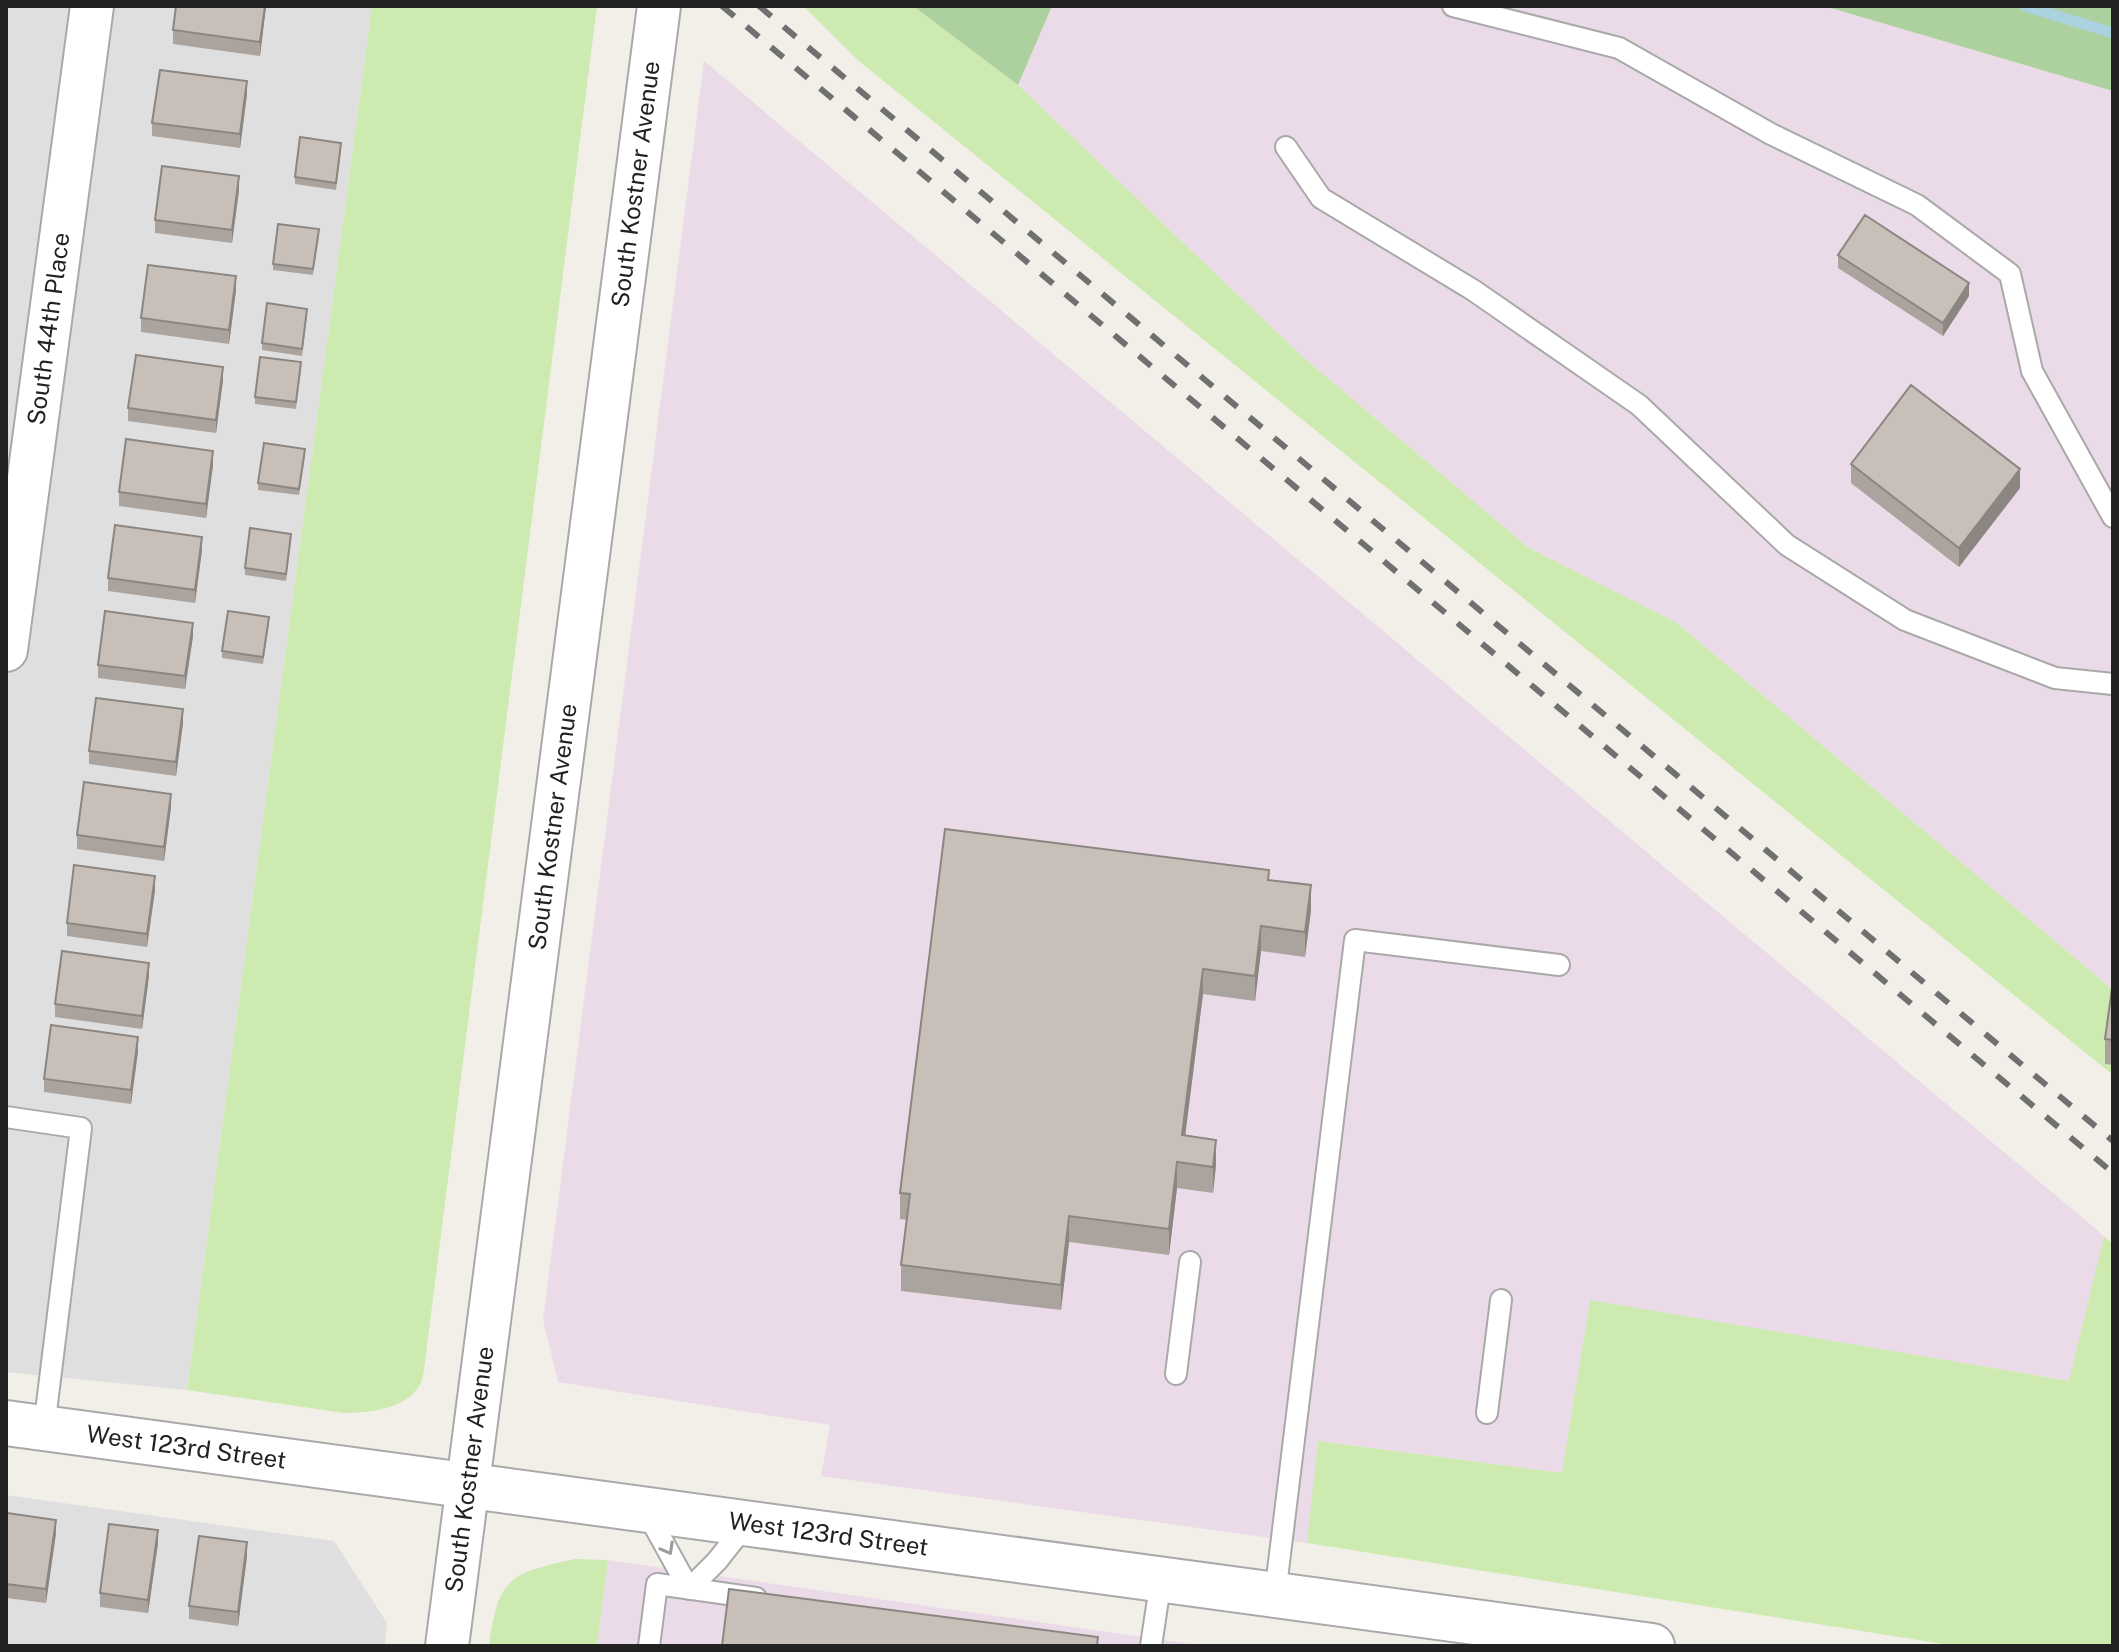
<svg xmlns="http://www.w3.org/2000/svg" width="2119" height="1652" font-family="'Public Sans',sans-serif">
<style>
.residential{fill:#e0dfdf}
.industrial{fill:#ebdbe8}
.grass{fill:#cdebb0}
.forest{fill:#add19e}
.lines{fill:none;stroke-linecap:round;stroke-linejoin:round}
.stream{stroke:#aad3df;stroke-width:11}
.service-casing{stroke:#a9a9a9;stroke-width:24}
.minor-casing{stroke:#a9a9a9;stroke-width:46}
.tertiary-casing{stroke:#a9a9a9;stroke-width:48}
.service{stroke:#fff;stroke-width:20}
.minor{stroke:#fff;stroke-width:42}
.tertiary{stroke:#fff;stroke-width:44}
.rail{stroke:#707070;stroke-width:6;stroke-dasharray:16 16;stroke-linecap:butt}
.wall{fill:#aba49e}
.shaded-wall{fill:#8b8681}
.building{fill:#c7bfb8;stroke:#8b8681;stroke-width:2}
.oneway{stroke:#9c9c9c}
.labels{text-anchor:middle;stroke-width:8;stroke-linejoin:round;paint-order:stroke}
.street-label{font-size:24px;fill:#222;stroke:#fff}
</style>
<rect width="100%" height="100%" fill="#f2efe9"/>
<path class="residential" d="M 6,6 L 372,6 L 187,1390 L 6,1372 Z
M 6,1495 L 334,1541 L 387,1623 L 385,1646 L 6,1646 Z"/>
<path class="industrial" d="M 1052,6 L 1824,6 L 2113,91 L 2113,990 L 1677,623 L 1529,548 L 1305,359 L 1018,85 Z
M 704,61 L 2104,1236 L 2070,1381 L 1590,1301 L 1562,1473 L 1319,1441 L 1307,1543 L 821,1476 L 830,1425 L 558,1382 L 543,1320 Z
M 608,1560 L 1205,1646 L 597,1646 Z"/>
<path class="grass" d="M 372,6 L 597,6 L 423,1377 C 414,1408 372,1413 344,1413 L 187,1390 Z
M 803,6 L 913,6 L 1018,85 L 1305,359 L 1529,548 L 1677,623 L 2113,990 L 2113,1075 L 860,62 Z
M 2104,1236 L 2113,1244 L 2113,1646 L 1956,1646 L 1307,1543 L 1318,1441 L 1562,1473 L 1590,1300 L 2069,1381 Z
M 575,1559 L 608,1560 L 597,1646 L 489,1646 C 498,1577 510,1573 575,1559 Z"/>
<path class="forest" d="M 913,6 L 1052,6 L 1018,85 Z
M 1824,6 L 2113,6 L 2113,91 Z"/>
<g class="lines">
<path class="stream" d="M 2025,6 L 2113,33"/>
<defs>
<path id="service" d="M 1453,6 L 1619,48 L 1771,134 L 1917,205 L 2010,274 L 2032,371 L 2113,517
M 1286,147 L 1321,198 L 1473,290 L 1639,405 L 1787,545 L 1905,620 L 2055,678 L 2113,684
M 6,1117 L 81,1128 L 44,1428
M 1176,1374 L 1190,1262
M 1487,1413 L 1501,1300
M 646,1511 L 689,1589 L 717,1561 L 747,1523
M 1275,1595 L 1355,940 L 1559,965
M 649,1646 L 657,1584 L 756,1598
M 1151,1646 L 1161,1579"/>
<g id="minor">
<path id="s1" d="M 6,650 L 92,6"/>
<path id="s2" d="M 447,1646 L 659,6"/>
</g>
<g id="tertiary">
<path id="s3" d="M 6,1423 L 1652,1646"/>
</g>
</defs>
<use href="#service" class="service-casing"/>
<use href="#minor" class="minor-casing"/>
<use href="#tertiary" class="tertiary-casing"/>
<use href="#service" class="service"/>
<use href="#minor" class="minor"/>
<use href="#tertiary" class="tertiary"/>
<path class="rail" d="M 722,6 L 2113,1173
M 759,6 L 2113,1141"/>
</g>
<path class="wall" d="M 266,6 L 260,56 L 173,44 L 173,30 Z
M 247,94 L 240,148 L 152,136 L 152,123 Z
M 341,150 L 336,190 L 295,184 L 295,177 Z
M 239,190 L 232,243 L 155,233 L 155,220 Z
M 319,236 L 313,275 L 273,270 L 273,264 Z
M 1838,255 L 1969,296 L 1943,336 L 1838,268 Z
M 236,290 L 229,344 L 141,332 L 141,318 Z
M 307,316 L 302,356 L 262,350 L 262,343 Z
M 301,369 L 296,409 L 255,404 L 255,397 Z
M 223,380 L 216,433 L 128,421 L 128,408 Z
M 305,456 L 299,495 L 258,490 L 258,483 Z
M 1851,464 L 2020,488 L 1959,567 L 1851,483 Z
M 213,465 L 206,518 L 119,506 L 119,492 Z
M 291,541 L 286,581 L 245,575 L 245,568 Z
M 202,550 L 195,603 L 108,591 L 108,578 Z
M 269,624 L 263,664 L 222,658 L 222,651 Z
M 193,636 L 185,689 L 98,678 L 98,665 Z
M 183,723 L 176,776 L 89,764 L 89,751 Z
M 171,807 L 164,861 L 77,849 L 77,835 Z
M 1269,880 L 1311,910 L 1305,957 L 1261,951 L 1255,1001 L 1203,994 L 1185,1135 L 1216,1165 L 1213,1193 L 1177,1188 L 1169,1255 L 1069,1242 L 1061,1310 L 901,1291 L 901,1265 L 907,1220 L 900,1219 L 900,1193 Z
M 155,890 L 147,947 L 67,936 L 67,923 Z
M 149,976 L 142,1029 L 55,1017 L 55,1004 Z
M 2113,981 L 2113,1065 L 2105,1064 L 2105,1039 Z
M 138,1051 L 131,1104 L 44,1092 L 44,1079 Z
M 6,1523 L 56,1533 L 46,1603 L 6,1598 Z
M 158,1543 L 148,1613 L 100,1607 L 100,1593 Z
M 247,1556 L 238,1626 L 189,1619 L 189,1606 Z"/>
<path class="shaded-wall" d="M 265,6 L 266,6 L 260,56 L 260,42 Z
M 247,81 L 247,94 L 240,148 L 240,134 Z
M 239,176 L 239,190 L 232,243 L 232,230 Z
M 236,276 L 236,290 L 229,344 L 229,330 Z
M 1969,283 L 1969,296 L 1943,336 L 1943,323 Z
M 223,367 L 223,380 L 216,433 L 216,420 Z
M 213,451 L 213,465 L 206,518 L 206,504 Z
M 2020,469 L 2020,488 L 1959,567 L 1959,548 Z
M 202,537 L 202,550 L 195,603 L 195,590 Z
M 193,623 L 193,636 L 185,689 L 185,676 Z
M 183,709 L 183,723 L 176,776 L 176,762 Z
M 171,794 L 171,807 L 164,861 L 164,847 Z
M 155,876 L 155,890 L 147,947 L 147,934 Z
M 1311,885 L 1311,910 L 1305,957 L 1305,932 Z
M 1261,926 L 1261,951 L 1255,1001 L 1255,976 Z
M 149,963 L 149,976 L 142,1029 L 142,1016 Z
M 1203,969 L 1203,994 L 1182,1161 L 1182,1135 Z
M 138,1037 L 138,1051 L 131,1104 L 131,1090 Z
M 1216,1140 L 1216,1165 L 1213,1193 L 1213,1167 Z
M 1177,1162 L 1177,1188 L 1169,1255 L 1169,1229 Z
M 1069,1216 L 1069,1242 L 1061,1310 L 1061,1285 Z
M 56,1520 L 56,1533 L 46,1603 L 46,1589 Z
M 158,1530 L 158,1543 L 148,1613 L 148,1600 Z
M 247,1542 L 247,1556 L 238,1626 L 238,1612 Z"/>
<path class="building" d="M 176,6 L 265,6 L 260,42 L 173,30 Z
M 160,70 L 247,81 L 240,134 L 152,123 Z
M 300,137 L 341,143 L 336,183 L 295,177 Z
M 162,166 L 239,176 L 232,230 L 155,220 Z
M 1865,215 L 1969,283 L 1943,323 L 1838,255 Z
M 278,224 L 319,229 L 313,269 L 273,264 Z
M 148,265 L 236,276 L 229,330 L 141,318 Z
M 267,303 L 307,309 L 302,349 L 262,343 Z
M 136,355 L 223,367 L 216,420 L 128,408 Z
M 260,357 L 301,362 L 296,402 L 255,397 Z
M 1911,385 L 2020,469 L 1959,548 L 1851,464 Z
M 126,439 L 213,451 L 206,504 L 119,492 Z
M 264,443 L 305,449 L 299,489 L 258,483 Z
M 115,525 L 202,537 L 195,590 L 108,578 Z
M 250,528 L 291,534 L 286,574 L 245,568 Z
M 105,611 L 193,623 L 185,676 L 98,665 Z
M 228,611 L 269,617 L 263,657 L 222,651 Z
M 96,698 L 183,709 L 176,762 L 89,751 Z
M 84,782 L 171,794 L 164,847 L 77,835 Z
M 945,829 L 1269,870 L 1268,880 L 1311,885 L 1305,932 L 1261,926 L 1255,976 L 1203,969 L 1182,1135 L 1216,1140 L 1213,1167 L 1177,1162 L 1169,1229 L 1069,1216 L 1061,1285 L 901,1265 L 910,1194 L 900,1193 Z
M 74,865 L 155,876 L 147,934 L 67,923 Z
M 62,951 L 149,963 L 142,1016 L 55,1004 Z
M 2113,981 L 2113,1040 L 2105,1039 Z
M 51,1025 L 138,1037 L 131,1090 L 44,1079 Z
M 7,1513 L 56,1520 L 46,1589 L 6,1584 L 6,1523 Z
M 109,1524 L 158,1530 L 148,1600 L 100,1593 Z
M 199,1536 L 247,1542 L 238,1612 L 189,1606 Z
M 729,1589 L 1098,1637 L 1097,1646 L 722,1646 Z"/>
<defs><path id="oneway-chevron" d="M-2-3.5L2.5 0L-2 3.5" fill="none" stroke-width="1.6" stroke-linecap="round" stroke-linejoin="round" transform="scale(2)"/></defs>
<use class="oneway" href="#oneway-chevron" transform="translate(668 1549) rotate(61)"/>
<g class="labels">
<g class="street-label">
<text dy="8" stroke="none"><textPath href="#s2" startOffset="1474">South Kostner Avenue</textPath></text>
<text dy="8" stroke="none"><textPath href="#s1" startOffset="324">South 44th Place</textPath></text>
<text dy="8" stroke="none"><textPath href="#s2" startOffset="826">South Kostner Avenue</textPath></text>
<text dy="8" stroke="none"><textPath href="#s3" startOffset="182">West 123rd Street</textPath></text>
<text dy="8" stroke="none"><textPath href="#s2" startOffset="178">South Kostner Avenue</textPath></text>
<text dy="8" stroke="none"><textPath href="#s3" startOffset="830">West 123rd Street</textPath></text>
</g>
</g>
<rect width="2119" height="1652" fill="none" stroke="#222222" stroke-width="16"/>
</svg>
